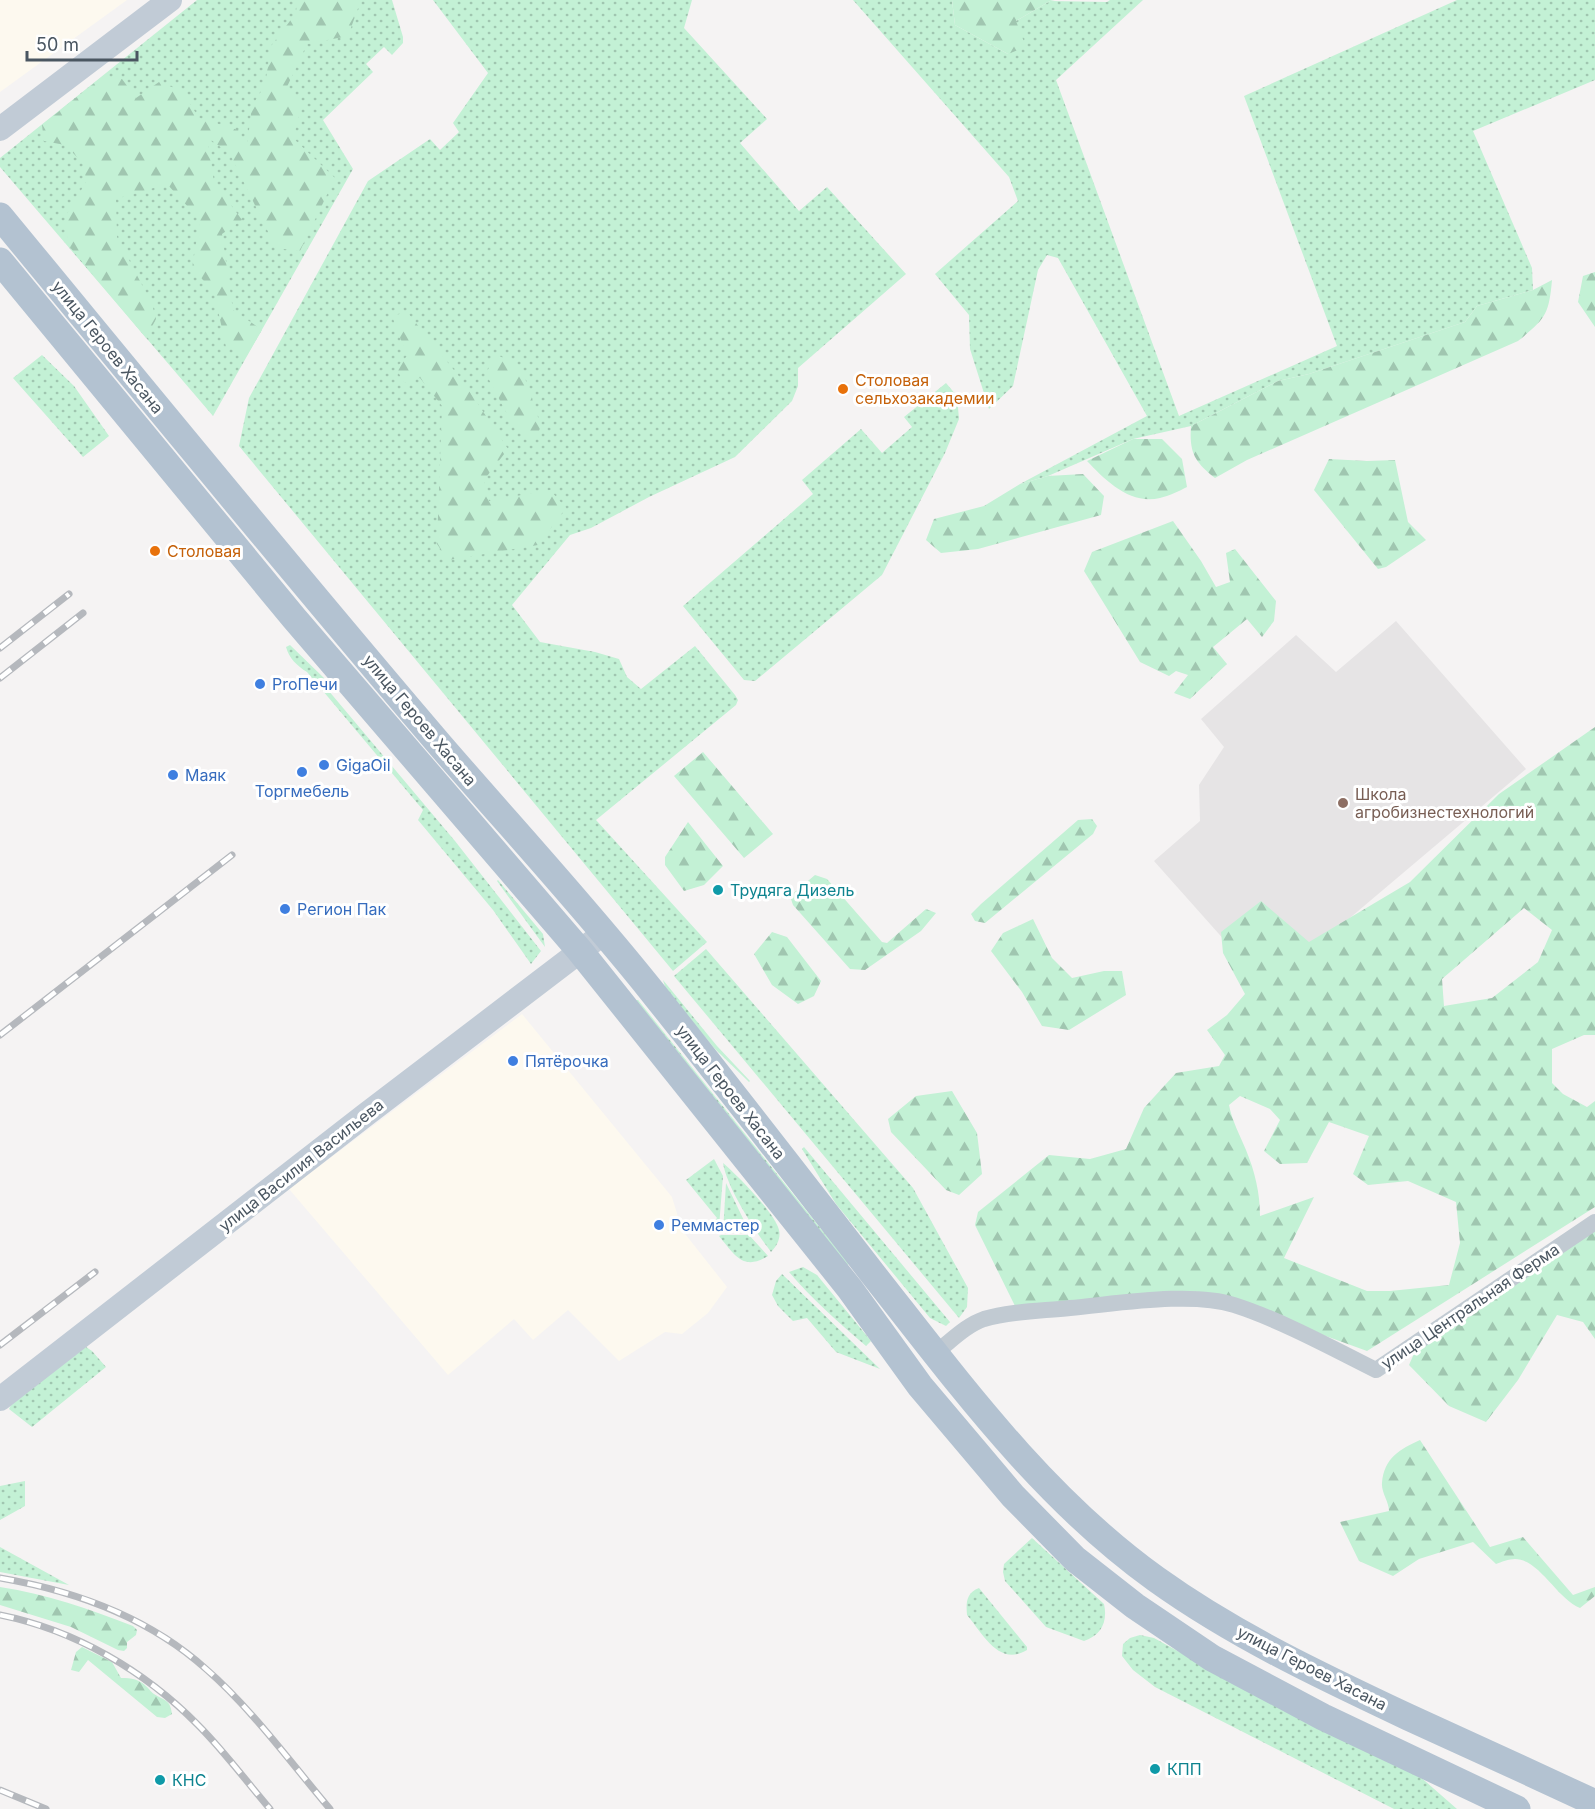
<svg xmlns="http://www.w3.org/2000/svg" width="1595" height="1809" font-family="Inter,sans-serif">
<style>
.commercial{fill:#fdf9ef}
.education{fill:#e6e4e5}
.grass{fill:url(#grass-dots)}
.forest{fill:url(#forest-firs);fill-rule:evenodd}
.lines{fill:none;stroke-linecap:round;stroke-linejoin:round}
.street{stroke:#c1cad2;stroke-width:16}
.secondary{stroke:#c1cbd6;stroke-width:24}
.primary{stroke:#b3c2d1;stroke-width:27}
.rail-casing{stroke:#b5b8bd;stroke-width:7}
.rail{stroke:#fff;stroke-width:4.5;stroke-dasharray:14;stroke-linecap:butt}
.food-dot{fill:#e8710a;stroke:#fff;stroke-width:2}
.shop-dot{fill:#3f7fe0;stroke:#fff;stroke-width:2}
.education-dot{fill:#8d6e63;stroke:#fff;stroke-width:2}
.culture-dot{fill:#0f9aa8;stroke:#fff;stroke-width:2}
.labels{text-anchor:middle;stroke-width:6;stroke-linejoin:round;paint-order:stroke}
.street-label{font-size:16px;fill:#4a5661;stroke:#fff}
.food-label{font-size:16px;fill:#c56008;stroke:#fff;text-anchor:start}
.shop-label{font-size:16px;fill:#366cbe;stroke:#fff;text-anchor:start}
.education-label{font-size:16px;fill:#785e54;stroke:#fff;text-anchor:start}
.culture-label{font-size:16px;fill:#0d838f;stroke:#fff;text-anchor:start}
</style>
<defs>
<pattern id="grass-dots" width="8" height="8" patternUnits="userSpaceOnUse" patternTransform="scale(1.5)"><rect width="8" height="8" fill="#c3f1d5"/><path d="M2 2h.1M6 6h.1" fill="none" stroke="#a0c6b0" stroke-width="1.8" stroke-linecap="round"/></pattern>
<pattern id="forest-firs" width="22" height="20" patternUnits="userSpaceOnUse" patternTransform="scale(1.5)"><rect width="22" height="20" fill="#c3f1d5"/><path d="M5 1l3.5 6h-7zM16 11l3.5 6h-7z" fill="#a0c6b0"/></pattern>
</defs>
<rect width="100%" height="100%" fill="#f5f3f3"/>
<path class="commercial" d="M 0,0 L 127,0 L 0,92 Z
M 522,1014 L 672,1197 L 682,1230 L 727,1287 L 708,1313 L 682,1334 L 665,1332 L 619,1361 L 568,1310 L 533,1340 L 514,1319 L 448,1375 L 289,1189 Z"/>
<path class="education" d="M 1396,621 L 1526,769 L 1267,988 L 1154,861 L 1200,821 L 1199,785 L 1224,747 L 1201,719 L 1296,635 L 1336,672 Z"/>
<path class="grass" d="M 197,0 L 392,0 L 403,37 L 403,43 L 392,55 L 384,47 L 366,64 L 373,72 L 323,120 L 353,169 L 213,416 L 0,167 L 0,158 Z
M 433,0 L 692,0 L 684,28 L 767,119 L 740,143 L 799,211 L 827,187 L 906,274 L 798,368 L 798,386 L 792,401 L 735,457 L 649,497 L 591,528 L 570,535 L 512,605 L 540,642 L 595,652 L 619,659 L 627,677 L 641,689 L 695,646 L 735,695 L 738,700 L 736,705 L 596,820 L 707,942 L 673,971 L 239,446 L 249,398 L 368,181 L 430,139 L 440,150 L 459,132 L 453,123 L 488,73 Z
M 853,0 L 952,0 L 955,25 L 1008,54 L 1016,21 L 1050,1 L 1107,2 L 1110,0 L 1143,0 L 1056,80 L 1179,416 L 1337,346 L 1244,96 L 1457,0 L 1595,0 L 1595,80 L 1473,131 L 1532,268 L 1533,290 L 1477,306 L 1465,322 L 1309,374 L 1278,381 L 1191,426 L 1133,439 L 1048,476 L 1020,484 L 1147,416 L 1058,258 L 1047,255 L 1038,270 L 1013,386 L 989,409 L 970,349 L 969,315 L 935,274 L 1018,201 L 1009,177 Z
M 42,355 L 74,386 L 109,436 L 83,457 L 13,378 Z
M 946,383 L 957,396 L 959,419 L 945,453 L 882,575 L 755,681 L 744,680 L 683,606 L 813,494 L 802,480 L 861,429 L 882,453 L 912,427 L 904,417 Z
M 290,645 L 325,679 L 328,690 L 455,841 L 541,951 L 531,964 L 493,910 L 418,820 L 423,810 L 307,672 C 297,666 289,658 286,647 Z
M 498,880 L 543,934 L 545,947 L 497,881 Z
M 706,949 L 913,1188 L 968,1288 L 967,1307 L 959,1318 L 674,976 Z
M 663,980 L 717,1046 L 750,1081 L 749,1082 L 715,1049 L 666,990 Z
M 636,1000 L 638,1000 L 849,1264 L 847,1265 Z
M 804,1147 L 950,1322 L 946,1326 L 930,1318 L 836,1204 L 802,1149 Z
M 714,1159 L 723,1176 L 719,1227 L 714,1230 L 709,1227 L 717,1218 L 686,1180 Z
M 723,1163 C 737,1175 775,1213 779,1230 C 781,1238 777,1246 771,1252 C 755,1231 727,1188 723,1163 Z
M 726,1183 L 749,1231 L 723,1232 Z
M 721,1235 L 749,1235 L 768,1256 C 743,1272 734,1254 719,1236 Z
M 803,1267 L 817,1275 L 871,1341 L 866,1346 C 840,1324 811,1298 789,1272 Z
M 782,1274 L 880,1369 L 836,1352 L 807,1318 L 793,1321 L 778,1306 L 772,1295 L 776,1281 Z
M 86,1347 L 92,1351 L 106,1367 L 32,1427 L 9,1409 L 13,1401 Z
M 25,1481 L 25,1506 L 0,1520 L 0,1486 Z
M 1032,1538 L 1104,1604 C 1108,1622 1101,1635 1084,1641 L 1046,1627 L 1005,1581 L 1003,1572 L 1004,1564 Z
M 0,1547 L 69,1585 L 0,1572 Z
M 979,1588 L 1027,1647 L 1027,1650 C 999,1667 983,1634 967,1615 C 966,1603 966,1593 979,1588 Z
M 1140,1635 L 1154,1638 L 1283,1709 L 1417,1774 L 1457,1809 L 1394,1809 L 1155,1687 L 1133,1670 L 1122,1656 L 1123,1644 L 1130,1638 Z"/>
<path class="forest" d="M 297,0 L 361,0 L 348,36 L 307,44 L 286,89 L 302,105 L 293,138 L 335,178 L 300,251 L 276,248 L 230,154 L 207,137 L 214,182 L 242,220 L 222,234 L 233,310 L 262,330 L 247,355 L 226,347 L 214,292 L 192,268 L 200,220 L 167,184 L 116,199 L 117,237 L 152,304 L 156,319 L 146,338 L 68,245 L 65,217 L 86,182 L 84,164 L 65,145 L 44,141 L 42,125 L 103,76 L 122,79 L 136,98 L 159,82 L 182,91 L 199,118 L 238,130 L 247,146 L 252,106 L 265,85 L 271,46 L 296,13 Z
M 952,0 L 1055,0 L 1050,1 L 1016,21 L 1026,47 L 1008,54 L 955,25 Z
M 1595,272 L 1595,327 L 1578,302 L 1583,276 Z
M 1552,280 C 1549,315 1545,319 1518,341 L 1247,460 L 1215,478 C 1195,462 1189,453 1191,426 L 1278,381 L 1309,374 L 1465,322 L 1477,306 L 1533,290 Z
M 407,312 L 462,380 L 508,449 L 484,480 L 489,501 L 550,490 L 566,508 L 538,545 L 448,560 L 437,544 L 442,406 L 420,378 L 404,383 L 396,368 L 407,356 L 392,316 Z
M 495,354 L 521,366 L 541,426 L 535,440 L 515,429 L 486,374 Z
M 1133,439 L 1162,439 L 1182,459 L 1187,487 C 1179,491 1169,496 1160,498 C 1130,505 1106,481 1087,461 Z
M 1329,459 L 1367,461 L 1395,460 L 1408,522 L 1426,540 L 1386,567 L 1378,569 L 1314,490 Z
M 1083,474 L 1104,496 L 1101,515 L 978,549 L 941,553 L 926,540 L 934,519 L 984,506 L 1020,484 L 1048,476 Z
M 1173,521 L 1201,561 L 1216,587 L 1230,582 L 1226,553 L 1235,549 L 1276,601 L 1274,621 L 1262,637 L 1247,619 L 1213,647 L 1227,664 L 1190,699 L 1174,693 L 1188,675 L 1176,671 L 1169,676 L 1140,662 L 1084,571 L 1092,552 Z
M 1595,727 L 1595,1035 L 1584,1035 L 1552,1049 L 1552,1083 L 1563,1094 L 1587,1107 L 1595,1101 L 1595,1207 L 1367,1351 L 1279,1319 L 1202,1297 L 1015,1306 L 975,1225 L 978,1212 L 1049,1155 L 1090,1159 L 1126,1149 L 1144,1108 L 1176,1073 L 1219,1066 L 1225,1055 L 1207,1030 L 1227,1015 L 1245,994 L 1223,953 L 1221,932 L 1261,901 L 1309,942 L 1410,882 L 1499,794 ZM 1524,908 L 1552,930 L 1538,962 L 1492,998 L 1444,1006 L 1442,979 ZM 1240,1096 L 1270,1109 L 1280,1120 L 1264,1151 L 1280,1164 L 1307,1163 L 1329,1122 L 1369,1136 L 1353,1174 L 1368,1185 L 1408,1181 L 1456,1202 L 1460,1243 L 1449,1285 L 1390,1291 L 1367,1291 L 1284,1258 L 1314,1197 L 1260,1216 C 1260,1193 1255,1172 1246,1150 C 1240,1135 1232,1121 1229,1105 Z
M 703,752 L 773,834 L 744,858 L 674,776 Z
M 1092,819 L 1097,826 L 1093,834 L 985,923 L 975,921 L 971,914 L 981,904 L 1078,820 Z
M 688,822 L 723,866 L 704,885 L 684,891 L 665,865 L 665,857 Z
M 815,875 L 827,879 L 882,942 L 887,943 L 926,909 L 936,913 L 921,931 L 865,970 L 850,969 L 793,905 L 790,896 Z
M 1033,919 L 1052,958 L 1072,978 L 1104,971 L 1122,971 L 1126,995 L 1069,1030 L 1042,1026 L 1022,992 L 991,951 L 1003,933 Z
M 772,932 L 787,937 L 821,981 L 814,996 L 798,1004 L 772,985 L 754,954 Z
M 952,1091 L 977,1133 L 982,1174 L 959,1195 L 946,1190 L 891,1132 L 888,1119 L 916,1096 Z
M 1595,1229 L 1595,1339 L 1583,1322 L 1557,1315 L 1518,1380 L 1486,1422 L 1449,1406 L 1409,1365 L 1416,1349 Z
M 1420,1440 L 1490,1547 L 1523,1537 L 1573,1595 L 1595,1587 L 1595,1596 L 1580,1608 C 1557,1599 1539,1559 1515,1559 C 1509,1559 1501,1562 1496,1564 L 1473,1542 L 1419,1559 L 1393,1576 L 1359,1561 L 1340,1522 L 1389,1511 C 1389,1502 1381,1492 1382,1483 C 1384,1458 1400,1449 1420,1440 Z
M 0,1587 C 47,1594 89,1609 133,1626 L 137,1630 L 136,1635 L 127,1642 L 127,1648 L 124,1651 L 118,1650 L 71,1627 L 0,1605 Z
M 82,1647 L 112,1662 L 121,1678 C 132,1678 139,1679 147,1687 C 149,1689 152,1693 154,1694 C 165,1701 170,1699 172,1714 L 165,1718 L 157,1717 L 88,1660 L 79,1672 L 71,1670 L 76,1652 Z"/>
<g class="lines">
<path class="street" d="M 935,1353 C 950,1342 966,1325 984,1319 C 1011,1311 1042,1311 1070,1308 C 1116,1304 1191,1291 1234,1305 C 1281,1320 1332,1348 1376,1370 L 1595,1222"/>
<path class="secondary" d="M 0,129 L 170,0
M 0,1399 L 364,1116 L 604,933"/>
<path class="primary" d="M 0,216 C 146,393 291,571 440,745 C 510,826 583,905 650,989 C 726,1084 801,1181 876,1278 C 961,1386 1043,1498 1156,1579 C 1234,1635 1321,1676 1408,1717 C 1470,1745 1533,1774 1595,1803
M 0,261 L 294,618 L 580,951 L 850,1289 L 920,1386 L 1013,1496 L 1075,1559 L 1135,1606 L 1212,1658 L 1323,1717 L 1517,1809"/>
<defs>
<path id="rail" d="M 0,648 L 69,594
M 0,678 L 83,613
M 0,1035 L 232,855
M 0,1345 L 95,1272
M 0,1578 C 76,1591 148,1617 206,1669 C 251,1708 291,1763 330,1809
M 0,1615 C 75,1630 145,1671 198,1725 C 224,1751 246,1781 270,1809
M 0,1790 L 46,1809"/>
</defs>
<use href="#rail" class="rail-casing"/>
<use href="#rail" class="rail"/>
</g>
<g class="food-dot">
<circle cx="843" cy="389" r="6"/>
<circle cx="155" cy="551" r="6"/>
</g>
<g class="shop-dot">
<circle cx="260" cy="684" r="6"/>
<circle cx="324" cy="765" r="6"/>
<circle cx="302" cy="772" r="6"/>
<circle cx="173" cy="775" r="6"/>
<circle cx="285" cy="909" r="6"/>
<circle cx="513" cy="1061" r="6"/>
<circle cx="659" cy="1225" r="6"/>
</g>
<circle class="education-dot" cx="1343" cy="803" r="6"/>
<g class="culture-dot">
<circle cx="718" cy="890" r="6"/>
<circle cx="1155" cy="1769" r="6"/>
<circle cx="160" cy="1780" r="6"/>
</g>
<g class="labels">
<g class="street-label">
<text transform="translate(108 347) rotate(51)" y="6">улица Героев Хасана</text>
<text transform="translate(420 720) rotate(50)" y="6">улица Героев Хасана</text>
<text transform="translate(731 1092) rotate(52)" y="6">улица Героев Хасана</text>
<text transform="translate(301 1165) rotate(-38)" y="6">улица Василия Васильева</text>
<text transform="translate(1470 1306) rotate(-34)" y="6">улица Центральная Ферма</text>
<text transform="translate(1312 1668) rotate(27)" y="6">улица Героев Хасана</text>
</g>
<g class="food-label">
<text x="855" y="386">Столовая<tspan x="855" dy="18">сельхозакадемии</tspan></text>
<text x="167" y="557">Столовая</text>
</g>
<g class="shop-label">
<text x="272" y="690">ProПечи</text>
<text x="336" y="771">GigaOil</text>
<text x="185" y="781">Маяк</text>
<text x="302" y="797" text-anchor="middle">Торгмебель</text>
<text x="297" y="915">Регион Пак</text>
<text x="525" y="1067">Пятёрочка</text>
<text x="671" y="1231">Реммастер</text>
</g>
<g class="education-label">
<text x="1355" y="800">Школа<tspan x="1355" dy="18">агробизнестехнологий</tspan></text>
</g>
<g class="culture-label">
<text x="730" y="896">Трудяга Дизель</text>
<text x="1167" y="1775">КПП</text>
<text x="172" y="1786">КНС</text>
</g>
</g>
<path d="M27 51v9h110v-9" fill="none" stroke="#4a5661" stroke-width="3"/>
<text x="36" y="51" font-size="18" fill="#4a5661" stroke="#ffffff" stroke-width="4.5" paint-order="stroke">50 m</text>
</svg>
